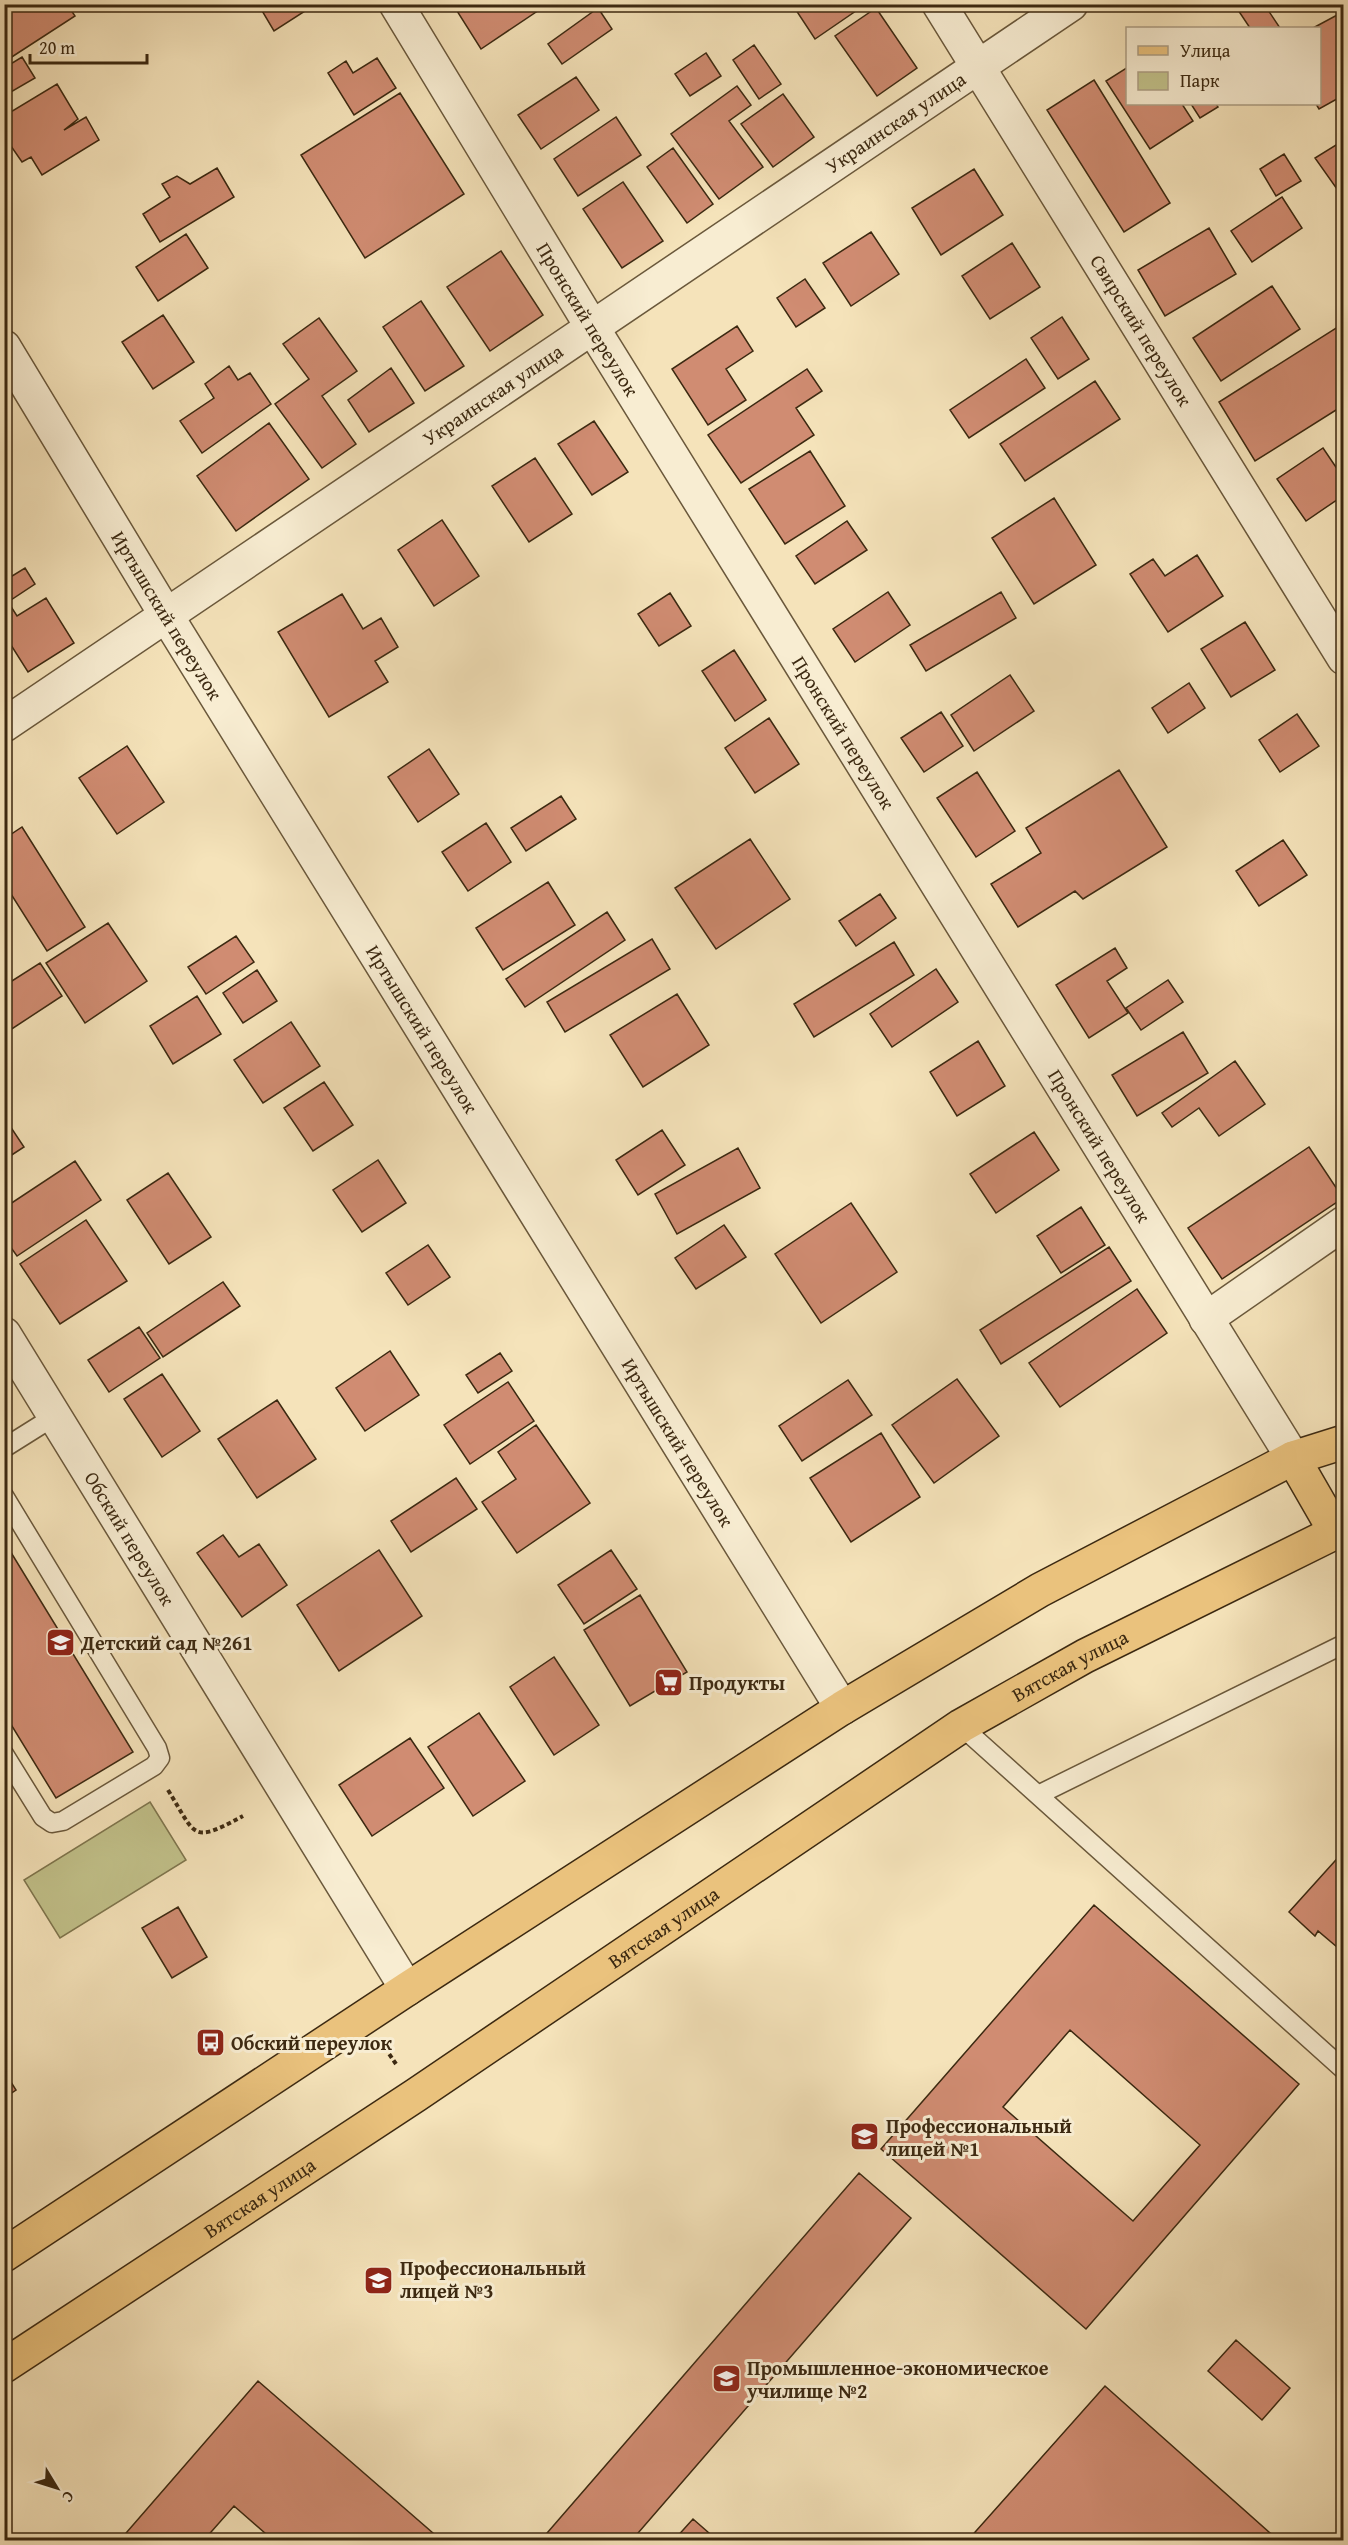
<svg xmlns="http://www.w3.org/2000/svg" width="1348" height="2545" font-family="'Gentium Book Plus',serif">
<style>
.green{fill:#c2c28b;stroke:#7f764e;stroke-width:1.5}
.building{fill:#d08c72;stroke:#3c2911;stroke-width:1.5;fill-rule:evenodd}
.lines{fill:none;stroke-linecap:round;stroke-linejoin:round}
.lane-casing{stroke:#6a583b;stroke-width:21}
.street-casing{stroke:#6a583b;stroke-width:36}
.primary-casing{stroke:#3c2911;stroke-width:36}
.path{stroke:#3c2911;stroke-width:4;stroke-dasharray:4.5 3;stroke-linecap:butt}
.lane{stroke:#f8edd2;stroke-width:18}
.street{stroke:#f8edd2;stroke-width:33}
.primary{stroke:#eac27d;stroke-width:33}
.labels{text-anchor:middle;stroke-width:6;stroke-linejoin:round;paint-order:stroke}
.street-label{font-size:20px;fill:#3c2911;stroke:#f8edd2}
.poi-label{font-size:20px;font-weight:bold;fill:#3c2911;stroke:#f8edd2;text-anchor:start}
</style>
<rect width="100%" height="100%" fill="#f5e3ba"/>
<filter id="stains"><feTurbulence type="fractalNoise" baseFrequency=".00333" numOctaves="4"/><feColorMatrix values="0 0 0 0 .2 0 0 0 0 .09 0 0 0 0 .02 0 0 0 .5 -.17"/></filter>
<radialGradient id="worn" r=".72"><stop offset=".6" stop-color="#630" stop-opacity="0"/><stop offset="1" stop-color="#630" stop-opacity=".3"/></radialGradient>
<path class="green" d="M 150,1802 L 186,1860 L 60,1938 L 24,1880 Z"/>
<path class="building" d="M 4,4 L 67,4 L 75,16 L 4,62 Z
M 258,4 L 316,4 L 274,31 Z
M 467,4 L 548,4 L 481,49 L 457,11 Z
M 792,4 L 866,4 L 815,39 Z
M 1234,4 L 1264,4 L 1280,28 L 1250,28 Z
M 598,8 L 612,29 L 562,64 L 548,44 Z
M 876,8 L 917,68 L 877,96 L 835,36 Z
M 1339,14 L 1344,21 L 1344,95 L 1319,109 L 1316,104 L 1320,104 L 1320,28 L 1313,28 Z
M 754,45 L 781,84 L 759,99 L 733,60 Z
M 706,53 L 721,76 L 690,96 L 675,74 Z
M 22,57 L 35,78 L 4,96 L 4,68 Z
M 377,58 L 396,88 L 354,115 L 328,73 L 346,61 L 353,73 Z
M 1128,67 L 1128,104 L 1182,104 L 1193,121 L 1150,149 L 1106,81 Z
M 576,77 L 599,110 L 541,149 L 518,115 Z
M 1094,80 L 1170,203 L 1124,232 L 1047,110 Z
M 57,84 L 78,119 L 64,130 L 86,117 L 99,140 L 42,175 L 31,157 L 22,162 L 4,136 L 4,128 L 6,131 L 11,128 L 4,116 Z
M 737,86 L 751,105 L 729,121 L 763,167 L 719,199 L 671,134 Z
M 400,93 L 464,194 L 365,258 L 301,155 Z
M 783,94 L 814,137 L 773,167 L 741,124 Z
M 1191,104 L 1216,104 L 1218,107 L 1200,118 Z
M 616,117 L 641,155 L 578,196 L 554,159 Z
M 1344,140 L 1344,199 L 1315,158 Z
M 673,148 L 713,204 L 687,223 L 647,167 Z
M 1284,154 L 1301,181 L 1276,196 L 1260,169 Z
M 217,168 L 234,197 L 160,242 L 143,214 L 170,197 L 162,184 L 177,176 L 190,184 Z
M 974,169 L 1003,215 L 941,255 L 912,208 Z
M 623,182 L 663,241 L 622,268 L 583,209 Z
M 1282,197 L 1302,228 L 1252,262 L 1231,231 Z
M 1209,228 L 1236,274 L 1165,316 L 1138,270 Z
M 871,232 L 899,274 L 851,306 L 823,263 Z
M 186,234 L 208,268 L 158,301 L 136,267 Z
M 1012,243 L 1040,287 L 990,319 L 962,276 Z
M 501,251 L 543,315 L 490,351 L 447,287 Z
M 805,279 L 825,308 L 796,327 L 777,298 Z
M 1272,286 L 1300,329 L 1221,381 L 1193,338 Z
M 421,301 L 464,366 L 425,391 L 383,327 Z
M 163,315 L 194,362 L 153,389 L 122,342 Z
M 1062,317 L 1089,359 L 1058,379 L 1031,338 Z
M 319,318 L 357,371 L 322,396 L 356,444 L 322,468 L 275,404 L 309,379 L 283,344 Z
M 1344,323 L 1344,405 L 1255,461 L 1219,402 Z
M 737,326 L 753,351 L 726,369 L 746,400 L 708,425 L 672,369 Z
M 1026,359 L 1045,388 L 969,438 L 950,410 Z
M 229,366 L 238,380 L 250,373 L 271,404 L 202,453 L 180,421 L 214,398 L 205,384 Z
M 391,368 L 414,403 L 369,432 L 348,400 Z
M 807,369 L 822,391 L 796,408 L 814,435 L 741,483 L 708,435 Z
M 1095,381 L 1120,419 L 1025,481 L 1000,444 Z
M 594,421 L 628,472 L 592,495 L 558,444 Z
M 269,423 L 309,479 L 236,531 L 197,476 Z
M 1323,448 L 1344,479 L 1344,495 L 1306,521 L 1277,479 Z
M 810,451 L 845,506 L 785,544 L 749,489 Z
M 535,458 L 572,514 L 529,542 L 492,486 Z
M 1054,498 L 1096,565 L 1034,604 L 992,538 Z
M 442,520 L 479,576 L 434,606 L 398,550 Z
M 847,521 L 867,550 L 815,584 L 796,556 Z
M 1197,555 L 1223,596 L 1168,632 L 1130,574 L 1153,559 L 1165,576 Z
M 25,568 L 35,584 L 8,602 L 17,616 L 46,598 L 74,643 L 28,672 L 4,634 L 4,581 Z
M 888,592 L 910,625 L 855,662 L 833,629 Z
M 1001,592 L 1016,618 L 926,671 L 910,645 Z
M 670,593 L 691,626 L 659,646 L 638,614 Z
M 342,594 L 363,629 L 381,618 L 398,647 L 375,661 L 388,682 L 329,717 L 278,632 Z
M 1245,622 L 1275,670 L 1231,697 L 1201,649 Z
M 734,650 L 766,700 L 735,721 L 702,671 Z
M 1010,675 L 1034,711 L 974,751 L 951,715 Z
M 1189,683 L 1205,708 L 1168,733 L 1152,708 Z
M 941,712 L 963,746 L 924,772 L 901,738 Z
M 1297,714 L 1319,746 L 1280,772 L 1259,740 Z
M 769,718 L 799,764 L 755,793 L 725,748 Z
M 127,746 L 164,802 L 117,834 L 79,778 Z
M 429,749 L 459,794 L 418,822 L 388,777 Z
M 1119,770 L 1167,847 L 1083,899 L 1075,891 L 1018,927 L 991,884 L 1041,853 L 1026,828 Z
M 977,772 L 1015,831 L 976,857 L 937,798 Z
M 561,796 L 576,819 L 526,851 L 511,828 Z
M 486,823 L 511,862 L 468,891 L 442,852 Z
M 22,827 L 85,927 L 47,951 L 4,883 L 4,839 Z
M 750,839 L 790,899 L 716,949 L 675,888 Z
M 1283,840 L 1307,875 L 1259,906 L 1236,871 Z
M 548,882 L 575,925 L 503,970 L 476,928 Z
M 880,894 L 896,918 L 856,946 L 839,921 Z
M 607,912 L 625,940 L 525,1007 L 506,979 Z
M 108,923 L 147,981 L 85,1023 L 46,963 Z
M 236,936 L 254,962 L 206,994 L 188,967 Z
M 652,939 L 670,969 L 565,1032 L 547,1002 Z
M 894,942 L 914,975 L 814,1037 L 794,1004 Z
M 1115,948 L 1127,968 L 1107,981 L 1128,1013 L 1089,1038 L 1056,985 Z
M 40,963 L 62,996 L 4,1034 L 4,986 Z
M 936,969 L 958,1002 L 892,1047 L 870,1014 Z
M 257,970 L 277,1001 L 243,1023 L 223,993 Z
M 1168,980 L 1183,1002 L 1141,1030 L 1126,1008 Z
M 677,994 L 709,1045 L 643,1087 L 610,1035 Z
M 197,996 L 221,1034 L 173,1064 L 150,1026 Z
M 291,1022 L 320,1066 L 263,1103 L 234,1060 Z
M 1183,1032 L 1208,1073 L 1137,1116 L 1112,1075 Z
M 978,1041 L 1005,1086 L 957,1116 L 930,1072 Z
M 1235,1061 L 1265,1104 L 1219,1136 L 1199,1108 L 1172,1127 L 1162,1113 Z
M 324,1082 L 353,1125 L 313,1151 L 284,1108 Z
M 4,1117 L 24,1147 L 4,1160 Z
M 662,1130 L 685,1165 L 638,1195 L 616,1160 Z
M 1034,1132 L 1059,1170 L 996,1213 L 970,1174 Z
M 1309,1147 L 1343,1198 L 1222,1279 L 1188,1228 Z
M 738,1148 L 760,1188 L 677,1234 L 655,1194 Z
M 378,1160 L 406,1203 L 362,1232 L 333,1190 Z
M 75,1161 L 101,1200 L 17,1256 L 4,1238 L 4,1208 Z
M 168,1173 L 211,1237 L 169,1264 L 127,1200 Z
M 851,1203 L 897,1272 L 821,1323 L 775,1254 Z
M 1081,1207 L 1105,1245 L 1061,1273 L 1037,1236 Z
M 86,1220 L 127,1281 L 60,1324 L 20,1264 Z
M 724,1225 L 746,1257 L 696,1289 L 675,1258 Z
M 428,1245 L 450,1277 L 408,1305 L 386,1273 Z
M 1109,1247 L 1131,1281 L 1001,1364 L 980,1330 Z
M 223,1282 L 240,1306 L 163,1357 L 147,1333 Z
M 1137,1289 L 1167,1333 L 1060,1407 L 1029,1363 Z
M 139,1327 L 160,1358 L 109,1392 L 88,1360 Z
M 390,1351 L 419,1395 L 365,1431 L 336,1388 Z
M 500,1353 L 512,1371 L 478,1393 L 466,1375 Z
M 162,1374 L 200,1431 L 162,1457 L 124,1399 Z
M 957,1379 L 999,1436 L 934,1483 L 892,1425 Z
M 848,1380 L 872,1415 L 802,1461 L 779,1426 Z
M 508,1382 L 534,1421 L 470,1464 L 444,1425 Z
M 277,1400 L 316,1459 L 257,1498 L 218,1439 Z
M 536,1425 L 590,1503 L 517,1553 L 482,1502 L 516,1479 L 498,1452 Z
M 881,1433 L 920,1497 L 851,1542 L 810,1478 Z
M 456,1478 L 477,1509 L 411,1552 L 391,1521 Z
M 223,1535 L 239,1557 L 259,1544 L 287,1585 L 242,1617 L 197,1553 Z
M 4,1541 L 133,1752 L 56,1798 L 4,1713 Z
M 379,1550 L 422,1616 L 339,1671 L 297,1605 Z
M 611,1550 L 637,1589 L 584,1624 L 558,1585 Z
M 640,1595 L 687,1672 L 630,1706 L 584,1630 Z
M 554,1657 L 599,1725 L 554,1755 L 510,1687 Z
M 479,1713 L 525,1781 L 473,1816 L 428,1747 Z
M 410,1738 L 444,1788 L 372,1836 L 339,1785 Z
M 1344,1851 L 1344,1953 L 1318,1931 L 1315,1936 L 1289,1912 Z
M 1094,1905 L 1299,2084 L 1086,2329 L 881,2149 ZM 1070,2030 L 1200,2145 L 1133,2221 L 1003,2107 Z
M 178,1907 L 207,1957 L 172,1978 L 142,1928 Z
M 4,2071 L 16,2090 L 4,2098 Z
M 859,2173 L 911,2218 L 632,2540 L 541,2540 Z
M 1236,2340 L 1290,2388 L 1262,2420 L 1208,2371 Z
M 258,2381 L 441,2540 L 273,2540 L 234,2506 L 204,2540 L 120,2540 Z
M 1105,2386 L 1278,2540 L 968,2540 Z
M 693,2519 L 717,2540 L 674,2540 Z"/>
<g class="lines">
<defs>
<path id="lane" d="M 4,1448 L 55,1416
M 4,1496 L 157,1748 L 160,1758 L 154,1766 L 63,1821 L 52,1823 L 43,1817 L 4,1754
M 961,1726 L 1344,2070
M 1038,1795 L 1344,1644"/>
<g id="street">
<path id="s1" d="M 396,4 L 592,327 L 1293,1458"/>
<path id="s2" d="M 939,4 L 1344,658"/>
<path id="s3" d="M 4,347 L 166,615 L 842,1708"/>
<path id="s4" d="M 4,725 L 1071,4"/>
<path d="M 1206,1319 L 1344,1223"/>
<path id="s5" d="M 4,1334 L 407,1989"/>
</g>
<g id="primary">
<path d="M 1293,1458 L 1335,1531"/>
<path d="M 4,2255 L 407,1989 L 842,1708 L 1040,1590 L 1293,1458 L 1344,1442"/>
<path id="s6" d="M 4,2366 L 416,2095 L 961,1726 L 1085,1656 L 1344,1528"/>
</g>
</defs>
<use href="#lane" class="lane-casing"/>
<use href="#street" class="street-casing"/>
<use href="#primary" class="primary-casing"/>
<path class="path" d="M 168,1790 C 197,1837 191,1844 243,1816
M 385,2048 L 396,2064"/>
<use href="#lane" class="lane"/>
<use href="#street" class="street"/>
<use href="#primary" class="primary"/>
</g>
<defs>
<symbol id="school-square" viewBox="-11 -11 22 22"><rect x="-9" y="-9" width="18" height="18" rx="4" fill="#8f2418" stroke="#f8edd2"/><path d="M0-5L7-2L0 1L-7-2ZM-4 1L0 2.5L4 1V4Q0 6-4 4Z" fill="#fff"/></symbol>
<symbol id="supermarket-square" viewBox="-11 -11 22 22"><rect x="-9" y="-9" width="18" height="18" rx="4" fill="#8f2418" stroke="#f8edd2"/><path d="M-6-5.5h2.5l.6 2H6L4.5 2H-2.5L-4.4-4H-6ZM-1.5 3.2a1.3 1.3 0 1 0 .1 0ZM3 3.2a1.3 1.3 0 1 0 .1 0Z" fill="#fff"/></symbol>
<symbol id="bus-square" viewBox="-11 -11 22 22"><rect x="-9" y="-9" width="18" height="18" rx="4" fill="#8f2418" stroke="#f8edd2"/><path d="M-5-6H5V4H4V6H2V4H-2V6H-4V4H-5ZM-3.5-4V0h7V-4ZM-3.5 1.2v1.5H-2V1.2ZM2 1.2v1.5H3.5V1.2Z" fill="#fff"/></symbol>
<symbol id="university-square" viewBox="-11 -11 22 22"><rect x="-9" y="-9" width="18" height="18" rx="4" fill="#8f2418" stroke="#f8edd2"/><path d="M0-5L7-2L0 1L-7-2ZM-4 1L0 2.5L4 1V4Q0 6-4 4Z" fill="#fff"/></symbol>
</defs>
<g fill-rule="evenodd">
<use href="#school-square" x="44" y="1626" width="33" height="33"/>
<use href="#supermarket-square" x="652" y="1666" width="33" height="33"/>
<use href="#bus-square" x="194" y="2026" width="33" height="33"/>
<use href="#university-square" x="848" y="2120" width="33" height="33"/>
<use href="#university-square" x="362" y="2264" width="33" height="33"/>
<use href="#university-square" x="710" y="2362" width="33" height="33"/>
</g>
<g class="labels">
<g class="street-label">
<text dy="7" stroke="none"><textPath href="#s4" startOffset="1076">Украинская улица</textPath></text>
<text dy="7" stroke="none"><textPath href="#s1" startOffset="369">Пронский переулок</textPath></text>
<text dy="7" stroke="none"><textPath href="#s2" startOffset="384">Свирский переулок</textPath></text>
<text dy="7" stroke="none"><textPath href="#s4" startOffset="590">Украинская улица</textPath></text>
<text dy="7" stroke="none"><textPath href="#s3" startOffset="314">Иртышский переулок</textPath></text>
<text dy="7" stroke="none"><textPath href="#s1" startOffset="855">Пронский переулок</textPath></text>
<text dy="7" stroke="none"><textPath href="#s3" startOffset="800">Иртышский переулок</textPath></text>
<text dy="7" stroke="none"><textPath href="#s1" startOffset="1341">Пронский переулок</textPath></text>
<text dy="7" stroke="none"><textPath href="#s3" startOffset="1286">Иртышский переулок</textPath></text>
<text dy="7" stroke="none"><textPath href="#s5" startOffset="240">Обский переулок</textPath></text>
<text dy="7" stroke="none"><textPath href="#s6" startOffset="1276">Вятская улица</textPath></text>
<text dy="7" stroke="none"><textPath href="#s6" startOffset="792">Вятская улица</textPath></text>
<text dy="7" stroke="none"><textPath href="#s6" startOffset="306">Вятская улица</textPath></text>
</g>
<g class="poi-label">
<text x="81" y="1650">Детский сад №261</text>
<text x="689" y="1690">Продукты</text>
<text x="231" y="2050">Обский переулок</text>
<text x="886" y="2133">Профессиональный<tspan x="886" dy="23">лицей №1</tspan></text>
<text x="400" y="2275">Профессиональный<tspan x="400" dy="23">лицей №3</tspan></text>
<text x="747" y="2375">Промышленное-экономическое<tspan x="747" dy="23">училище №2</tspan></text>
</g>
</g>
<rect width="1348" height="2545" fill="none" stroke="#f5e3ba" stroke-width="24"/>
<rect x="6" y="6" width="1336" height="2533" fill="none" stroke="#3c2911" stroke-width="3"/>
<rect x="12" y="12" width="1324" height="2521" fill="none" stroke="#3c2911" stroke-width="1.5"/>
<rect x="1126" y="27" width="195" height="78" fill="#f8edd2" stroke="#ad9f85" stroke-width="1.5"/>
<rect x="1138" y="46" width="30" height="9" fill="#eac27d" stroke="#ad9f85" stroke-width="1.5"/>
<text x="1180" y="57" font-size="18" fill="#3c2911">Улица</text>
<rect x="1138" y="72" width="30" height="18" fill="#c2c28b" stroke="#ad9f85" stroke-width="1.5"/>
<text x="1180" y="87" font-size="18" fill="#3c2911">Парк</text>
<g transform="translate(57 2488) rotate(128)" stroke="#f8edd2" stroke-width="4.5" paint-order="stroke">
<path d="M0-4.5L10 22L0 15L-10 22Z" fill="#3c2911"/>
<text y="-9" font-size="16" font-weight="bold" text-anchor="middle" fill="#3c2911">С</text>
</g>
<path d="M30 54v9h117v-9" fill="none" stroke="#3c2911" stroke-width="3"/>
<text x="39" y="54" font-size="18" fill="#3c2911" stroke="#f8edd2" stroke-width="4.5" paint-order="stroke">20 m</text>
<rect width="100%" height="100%" filter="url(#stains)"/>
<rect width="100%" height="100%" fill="url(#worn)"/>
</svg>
